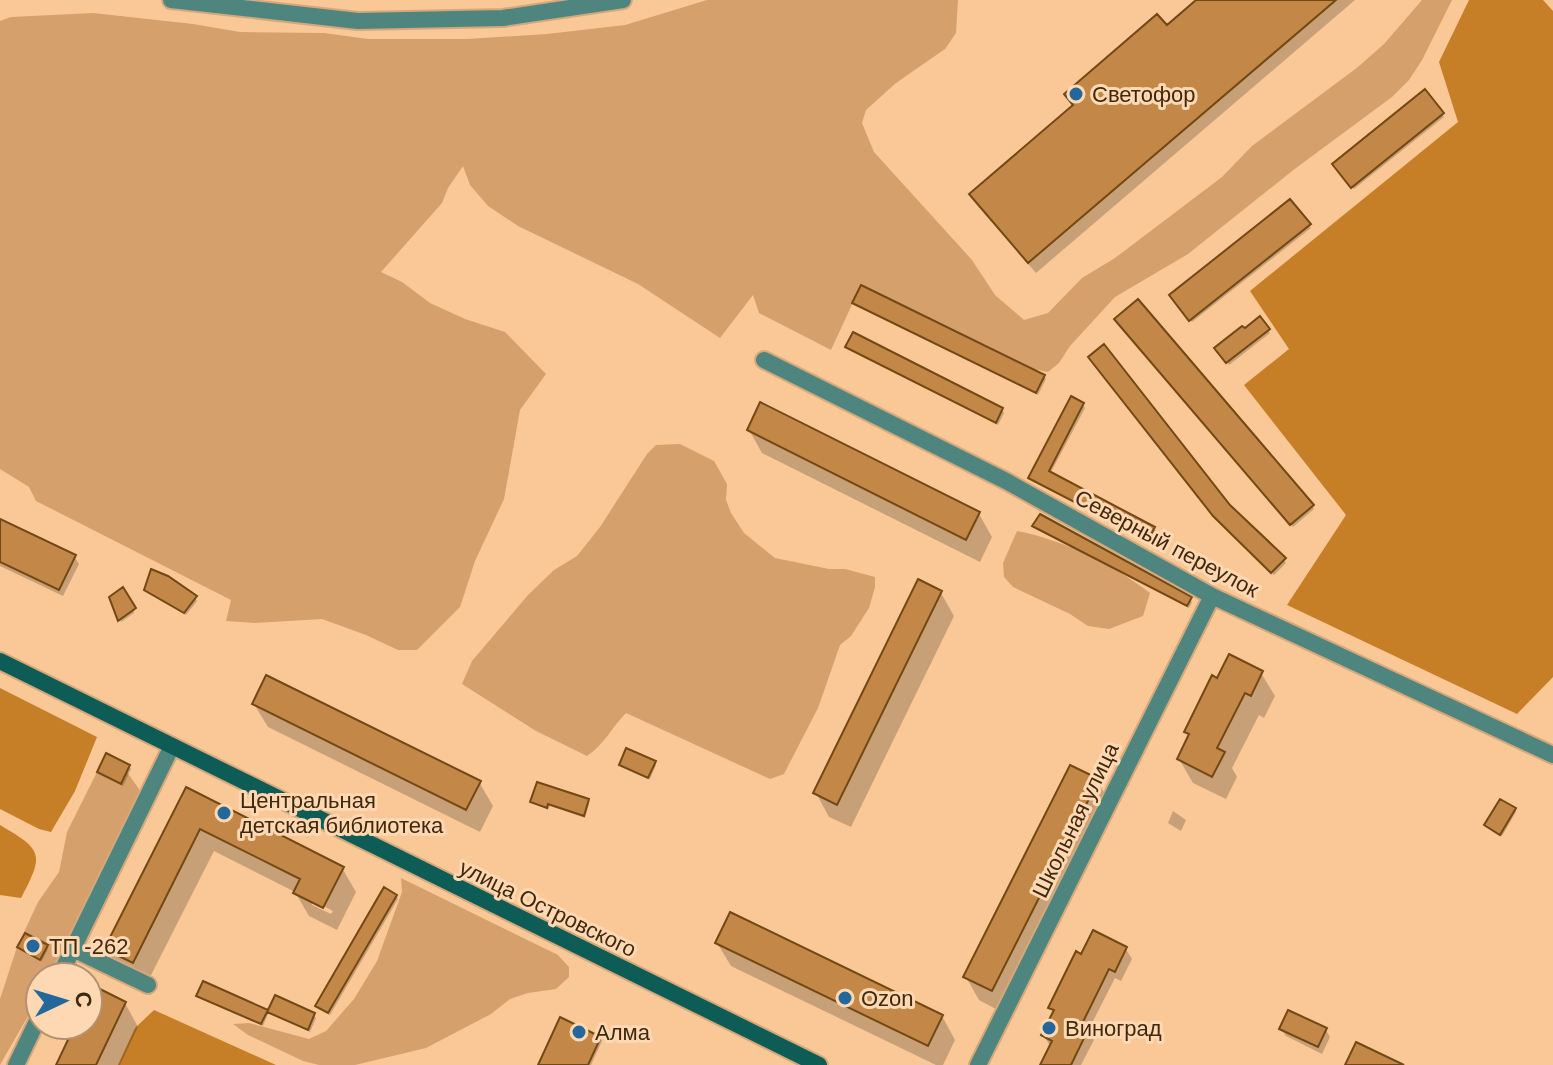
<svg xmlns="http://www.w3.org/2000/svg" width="1553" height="1065" font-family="Helvetica,sans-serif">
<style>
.green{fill:#d5a06b}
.forest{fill:#c67f27}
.shadow{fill:#0003;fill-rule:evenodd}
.building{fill:#c38747;stroke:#724814;stroke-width:2}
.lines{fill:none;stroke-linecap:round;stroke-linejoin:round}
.minor-casing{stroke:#d5a87b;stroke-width:20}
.secondary-casing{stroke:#d5a87b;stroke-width:20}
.minor{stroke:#4f857f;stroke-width:16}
.secondary{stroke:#0d5c56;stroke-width:16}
.poi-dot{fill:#24679d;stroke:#fed8b3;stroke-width:3}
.labels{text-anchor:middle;stroke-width:6;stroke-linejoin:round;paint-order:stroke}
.poi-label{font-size:22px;fill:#41290d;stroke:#fed8b3;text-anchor:start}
.street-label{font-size:22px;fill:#41290d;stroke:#fed8b3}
</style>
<rect width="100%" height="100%" fill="#fac896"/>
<path class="green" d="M 707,0 L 958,0 L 956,33 L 945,49 L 896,83 L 866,110 L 862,123 L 874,152 L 972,260 L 995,295 L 1024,320 L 1048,313 L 1082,278 L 1115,258 L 1222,177 L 1252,146 L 1358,67 L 1384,44 L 1422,0 L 1452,0 L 1422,60 L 1409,80 L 1392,97 L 1296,168 L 1188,254 L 1115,297 L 1070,346 L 1059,363 L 1048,372 L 1033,369 L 861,285 L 831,350 L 759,313 L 753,295 L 720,338 L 638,284 L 518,226 L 488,206 L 470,185 L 463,166 L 448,188 L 442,203 L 381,272 L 402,282 L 430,303 L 465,319 L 505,332 L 546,374 L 520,410 L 504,499 L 475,561 L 460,607 L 417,650 L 398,650 L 366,635 L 322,619 L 255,623 L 226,621 L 231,600 L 36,501 L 29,487 L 0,469 L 0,21 L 11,17 L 93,13 L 193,24 L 240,32 L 324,33 L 368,39 L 467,39 L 547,34 L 625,25 Z
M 680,444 L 714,461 L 727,484 L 726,500 L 731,513 L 744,533 L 775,558 L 829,569 L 845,569 L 875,577 L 875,587 L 869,608 L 851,636 L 840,645 L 818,708 L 784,774 L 770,779 L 626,713 C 612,727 604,745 587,756 L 536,731 L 462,684 L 472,661 L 528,595 L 554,570 L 577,556 L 600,527 L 647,454 L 656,445 Z
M 1017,531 C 1064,540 1112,564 1150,593 L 1143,616 L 1109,629 L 1088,626 L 1070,614 L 1013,587 L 1004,577 L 1003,563 Z
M 97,772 L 121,784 L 127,772 L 141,792 L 115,850 L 50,977 L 40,977 L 40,995 L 0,1065 L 0,999 L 17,947 L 38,902 L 59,872 L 67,832 Z
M 401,878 L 558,955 L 569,967 L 569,977 L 556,989 L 528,993 L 510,999 L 491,1014 L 426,1048 L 355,1065 L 319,1065 L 303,1061 L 248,1035 L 233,1024 L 249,1023 L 309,1039 L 326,1031 L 354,999 L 377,961 L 402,892 Z"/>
<path class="forest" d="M 1469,0 L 1543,0 L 1553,11 L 1553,677 L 1517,714 L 1287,605 L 1346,515 L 1244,385 L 1289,349 L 1250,291 L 1458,122 L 1439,62 Z
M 0,688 L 97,737 L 75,791 L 51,832 L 39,829 L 0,809 Z
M 0,825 C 42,850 45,853 21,898 L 0,895 Z
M 154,1010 L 276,1065 L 118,1065 L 135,1028 Z"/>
<path class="shadow" d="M 1199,0 L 1355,0 L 1036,273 L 978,206 L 972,194 L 1074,107 L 1066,94 L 1167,28 Z
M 1425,92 L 1444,117 L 1354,189 L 1336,167 Z
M 1309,226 L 1311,228 L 1192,322 L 1173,298 Z
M 854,303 L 1044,376 L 1046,379 L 1038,395 Z
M 1119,322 L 1312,506 L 1314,509 L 1293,527 Z
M 1268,330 L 1270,333 L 1229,365 L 1218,351 L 1244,331 Z
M 848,347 L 1002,410 L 1004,413 L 998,425 Z
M 1083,405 L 1085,408 L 1050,474 L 1154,528 L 1156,531 L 1150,542 L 1031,478 Z
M 749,430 L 979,514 L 992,537 L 980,562 L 762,453 Z
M 1217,519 L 1284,560 L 1286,563 L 1274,575 Z
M 0,521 L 74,556 L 79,564 L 63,596 L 0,566 Z
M 1034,526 L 1190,599 L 1192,602 L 1189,608 Z
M 146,590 L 195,598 L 197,601 L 186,615 Z
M 941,593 L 954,616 L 851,827 L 829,817 L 816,793 Z
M 112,598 L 134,609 L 134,613 L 121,622 Z
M 1261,673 L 1275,696 L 1264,718 L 1259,715 L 1232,768 L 1237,777 L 1226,799 L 1193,783 L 1179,759 L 1190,738 L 1186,732 L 1218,680 Z
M 254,704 L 479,782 L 493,806 L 480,832 L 268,727 Z
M 654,762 L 656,765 L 650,779 L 621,764 Z
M 129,766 L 131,769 L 123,786 L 99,772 Z
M 1097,781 L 1111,804 L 1005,1014 L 979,1000 L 966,977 Z
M 187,790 L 342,868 L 356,892 L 337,930 L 309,916 L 295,892 L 214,851 L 146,985 L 120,972 L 107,949 ZM 312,900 L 333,911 L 331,914 L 312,905 Z
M 588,801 L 589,804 L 585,818 L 550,806 L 548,810 L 532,802 Z
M 1514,809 L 1516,812 L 1502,836 L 1488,828 L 1486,825 Z
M 1173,811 L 1186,820 L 1181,831 L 1168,823 Z
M 396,896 L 398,899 L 330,1015 L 319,1009 L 318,1006 Z
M 717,943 L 942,1016 L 955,1040 L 943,1065 L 936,1065 L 731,966 Z
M 47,946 L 48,949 L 42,961 L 20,947 Z
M 1126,949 L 1132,959 L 1121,981 L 1115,978 L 1088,1031 L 1094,1040 L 1081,1065 L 1043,1065 L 1051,1047 L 1043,1035 L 1054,1014 L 1050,1008 L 1082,956 Z
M 199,996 L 266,1011 L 268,1014 L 263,1026 Z
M 88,1003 L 125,1003 L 138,1027 L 120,1065 L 58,1065 L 77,1025 L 88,1025 Z
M 270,1012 L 314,1015 L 316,1018 L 310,1032 Z
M 1281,1029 L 1326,1030 L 1330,1037 L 1322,1054 L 1286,1036 Z
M 600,1038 L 602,1041 L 591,1065 L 540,1065 Z"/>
<path class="building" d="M 1196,0 L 1336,0 L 1028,263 L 969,194 L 1073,105 L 1064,94 L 1157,14 L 1167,25 Z
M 1425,89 L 1444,113 L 1351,188 L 1332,164 Z
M 1290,199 L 1311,224 L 1189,321 L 1169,295 Z
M 861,285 L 1045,375 L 1036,393 L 852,303 Z
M 1138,299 L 1314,505 L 1290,525 L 1114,319 Z
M 1260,316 L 1270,329 L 1226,363 L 1214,348 L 1242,326 L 1245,328 Z
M 853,332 L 1003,408 L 996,423 L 845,347 Z
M 1104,344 L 1230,505 L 1286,558 L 1271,573 L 1213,516 L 1088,357 Z
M 1071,396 L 1084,403 L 1049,471 L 1155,527 L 1148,540 L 1028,478 Z
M 760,402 L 980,512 L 966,540 L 747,430 Z
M 1040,514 L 1192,597 L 1187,606 L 1032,526 Z
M 0,519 L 76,555 L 59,590 L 0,562 Z
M 151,569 L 168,576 L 197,596 L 184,613 L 144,590 Z
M 918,579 L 942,591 L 837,805 L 813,793 Z
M 123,587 L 136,608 L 118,621 L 109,597 Z
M 1229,654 L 1263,671 L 1251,696 L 1245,693 L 1217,748 L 1225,752 L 1212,777 L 1177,759 L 1189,734 L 1184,732 L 1212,675 L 1217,678 Z
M 266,675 L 481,781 L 466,810 L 252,704 Z
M 626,748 L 656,761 L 648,778 L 619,765 Z
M 106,753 L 130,765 L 121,784 L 97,772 Z
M 1070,765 L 1099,779 L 992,991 L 963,977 Z
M 537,782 L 589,799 L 584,816 L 548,804 L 547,808 L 530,802 Z
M 186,787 L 344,867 L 323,908 L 293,893 L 300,879 L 200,829 L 133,963 L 104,949 Z
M 1500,799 L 1516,808 L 1500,835 L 1484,825 Z
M 384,887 L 397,895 L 328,1013 L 315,1006 Z
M 730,912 L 943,1015 L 928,1046 L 715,943 Z
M 1093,930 L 1127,947 L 1115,972 L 1109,969 L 1082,1024 L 1089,1028 L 1071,1065 L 1040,1065 L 1052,1041 L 1041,1035 L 1054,1010 L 1048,1008 L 1076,951 L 1081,954 Z
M 25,933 L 48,945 L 40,960 L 17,947 Z
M 203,981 L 268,1010 L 261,1024 L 196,996 Z
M 94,986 L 126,1002 L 96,1065 L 56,1065 L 75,1025 L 88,1025 L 88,998 Z
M 275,995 L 315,1013 L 308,1030 L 267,1012 Z
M 1288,1010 L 1327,1028 L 1318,1047 L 1279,1029 Z
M 560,1017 L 601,1037 L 588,1065 L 538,1065 Z
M 1356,1042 L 1404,1065 L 1345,1065 Z"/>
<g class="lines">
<defs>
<path id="minor" d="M 171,0 L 358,21 L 503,18 L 623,0
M 764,360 L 1006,481 L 1212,596 L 1553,755
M 73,949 L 148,985
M 59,977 L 172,746
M 16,1065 L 40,1015
M 978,1065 L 1212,596"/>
<path id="secondary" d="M 0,661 L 819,1065"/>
</defs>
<use href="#minor" class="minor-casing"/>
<use href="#secondary" class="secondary-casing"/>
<use href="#minor" class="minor"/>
<use href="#secondary" class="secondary"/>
</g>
<g class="poi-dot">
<circle cx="1076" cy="94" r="8"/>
<circle cx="224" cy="813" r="8"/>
<circle cx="33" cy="946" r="8"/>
<circle cx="845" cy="998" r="8"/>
<circle cx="1049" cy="1028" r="8"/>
<circle cx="579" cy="1032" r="8"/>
</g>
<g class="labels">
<g class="poi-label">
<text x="1092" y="102">Светофор</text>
<text x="240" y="808">Центральная<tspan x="240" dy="25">детская библиотека</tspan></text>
<text x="49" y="954">ТП -262</text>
<text x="861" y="1006">Ozon</text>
<text x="1065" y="1036">Виноград</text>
<text x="595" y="1040">Алма</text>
</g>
<g class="street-label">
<text transform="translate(1167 543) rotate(28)" y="8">Северный переулок</text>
<text transform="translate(1075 820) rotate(-64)" y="8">Школьная улица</text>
<text transform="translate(548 908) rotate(26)" y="8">улица Островского</text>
</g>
</g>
<g transform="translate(64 1001) rotate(86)"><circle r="38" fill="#fed8b3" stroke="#b29271" stroke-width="2"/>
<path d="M0-6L14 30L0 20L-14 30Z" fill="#24679d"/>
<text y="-12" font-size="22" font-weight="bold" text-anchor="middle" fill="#41290d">С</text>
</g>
</svg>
